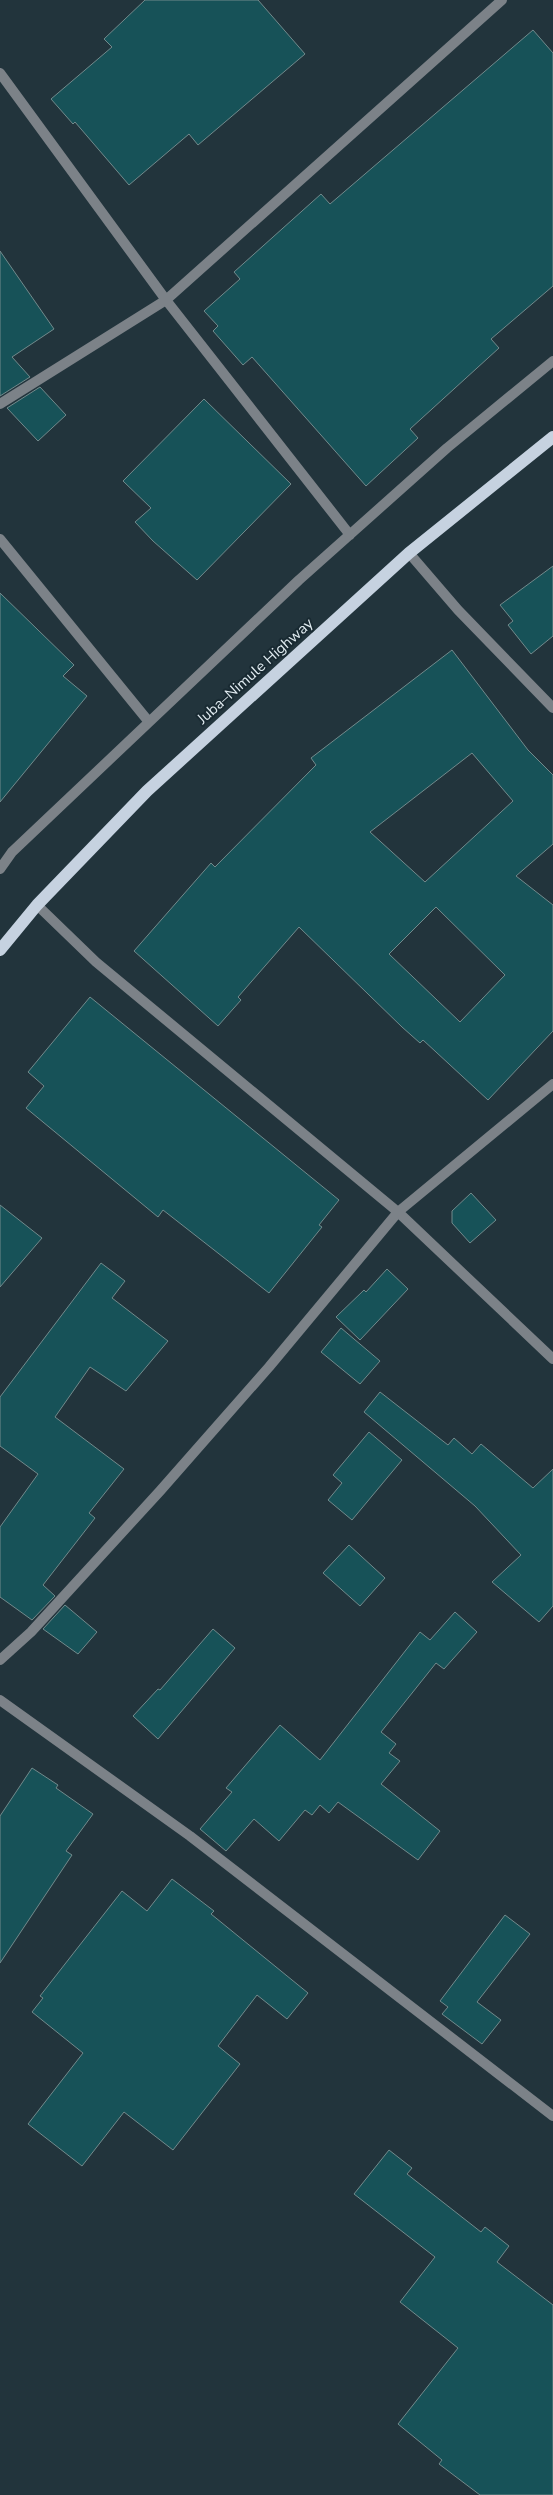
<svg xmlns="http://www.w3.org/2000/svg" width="553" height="2495" font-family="'Nunito Sans',sans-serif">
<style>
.building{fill:#175258;stroke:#728a8c;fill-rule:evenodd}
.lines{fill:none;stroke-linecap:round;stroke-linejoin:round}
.minor{stroke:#7c8288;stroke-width:10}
.primary{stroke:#c6d2e0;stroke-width:12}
.labels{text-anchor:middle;stroke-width:4;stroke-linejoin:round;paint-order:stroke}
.street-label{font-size:15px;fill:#e0ebf0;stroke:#192a32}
</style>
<rect width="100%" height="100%" fill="#22343c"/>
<path class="building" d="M 145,0 L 258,0 L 305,54 L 198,145 L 189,134 L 129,185 L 75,122 L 73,124 L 51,99 L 112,47 L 104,39 Z
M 533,30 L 553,53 L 553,286 L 491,339 L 499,348 L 410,429 L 418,438 L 366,486 L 252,357 L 243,365 L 213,331 L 218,326 L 204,311 L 240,279 L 234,272 L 321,194 L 330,204 Z
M 0,251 L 54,329 L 12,357 L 30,377 L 0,396 Z
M 40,387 L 66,415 L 38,441 L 7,408 Z
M 204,399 L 291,484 L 197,580 L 153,541 L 135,522 L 151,508 L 123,481 Z
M 553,566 L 553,636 L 531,654 L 508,625 L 513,621 L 500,605 Z
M 0,593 L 74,665 L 63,676 L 87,696 L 0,802 Z
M 452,650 L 528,750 L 553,775 L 553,844 L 516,876 L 553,905 L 553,1031 L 488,1100 L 423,1040 L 420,1043 L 402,1027 L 299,927 L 238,997 L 241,1000 L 218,1026 L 134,951 L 211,863 L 215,867 L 316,765 L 311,758 ZM 472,753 L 513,801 L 425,882 L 370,832 ZM 436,907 L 505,975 L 460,1022 L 389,954 Z
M 90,997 L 339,1200 L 319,1225 L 322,1227 L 269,1293 L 163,1210 L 158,1217 L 26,1108 L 44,1086 L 28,1072 Z
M 471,1193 L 496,1220 L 470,1243 L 452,1223 L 452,1211 Z
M 0,1205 L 42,1238 L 0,1287 Z
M 101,1263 L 125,1281 L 112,1298 L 168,1341 L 126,1391 L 90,1367 L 55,1417 L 124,1469 L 89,1513 L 95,1518 L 43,1585 L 55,1596 L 32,1620 L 0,1597 L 0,1527 L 38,1474 L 0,1446 L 0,1397 Z
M 387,1269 L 408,1289 L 360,1340 L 336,1317 L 364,1290 L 366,1292 Z
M 341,1328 L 380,1361 L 360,1384 L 321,1352 Z
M 380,1392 L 448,1445 L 454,1438 L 472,1454 L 481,1444 L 533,1488 L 553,1469 L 553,1606 L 539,1622 L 492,1582 L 521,1555 L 475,1506 L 364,1412 Z
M 369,1432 L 402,1460 L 352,1520 L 328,1500 L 342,1483 L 333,1475 Z
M 349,1545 L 385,1578 L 360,1606 L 323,1573 Z
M 65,1605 L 97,1632 L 78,1654 L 43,1629 Z
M 455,1612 L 477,1632 L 444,1669 L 436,1663 L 381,1732 L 396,1744 L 389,1753 L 400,1761 L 381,1784 L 440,1831 L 418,1860 L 338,1802 L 329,1813 L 320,1805 L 312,1815 L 305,1810 L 279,1841 L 254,1819 L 226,1851 L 200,1829 L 232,1792 L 226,1788 L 280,1725 L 320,1760 L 420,1632 L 430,1640 Z
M 213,1629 L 235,1648 L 158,1739 L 133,1716 L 158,1689 L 160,1690 Z
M 32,1768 L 58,1785 L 56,1788 L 93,1814 L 66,1851 L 72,1855 L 0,1963 L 0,1816 Z
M 172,1879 L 214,1911 L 211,1914 L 308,1993 L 287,2019 L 257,1995 L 218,2046 L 240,2064 L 173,2150 L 124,2112 L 82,2166 L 28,2124 L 83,2053 L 32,2012 L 43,1998 L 40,1996 L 122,1891 L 147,1911 Z
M 505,1915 L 530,1934 L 477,2002 L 501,2020 L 482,2044 L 442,2014 L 448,2007 L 440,2001 Z
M 389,2150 L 412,2168 L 407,2174 L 481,2232 L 485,2227 L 509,2246 L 497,2262 L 553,2305 L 553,2495 L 480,2495 L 439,2464 L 442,2460 L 398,2424 L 458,2348 L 400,2302 L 435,2257 L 354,2194 Z"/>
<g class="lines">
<path class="minor" d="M 0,73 L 166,300 L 350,535
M 0,404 L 166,300 L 502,0
M 0,539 L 149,722
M 409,553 L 458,610 L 553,708
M 0,869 L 12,852 L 299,580 L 447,448 L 553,361
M 37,905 L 96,962 L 398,1212 L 553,1359
M 0,1660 L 31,1632 L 160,1491 L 269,1367 L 398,1212 L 553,1084
M 0,1700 L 190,1836 L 553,2116"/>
<path class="primary" d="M 0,950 L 37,905 L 147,791 L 409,553 L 553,437"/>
</g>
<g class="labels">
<g class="street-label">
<text transform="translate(255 671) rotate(-42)" y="5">Juba–Nimule Highway</text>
</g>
</g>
</svg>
